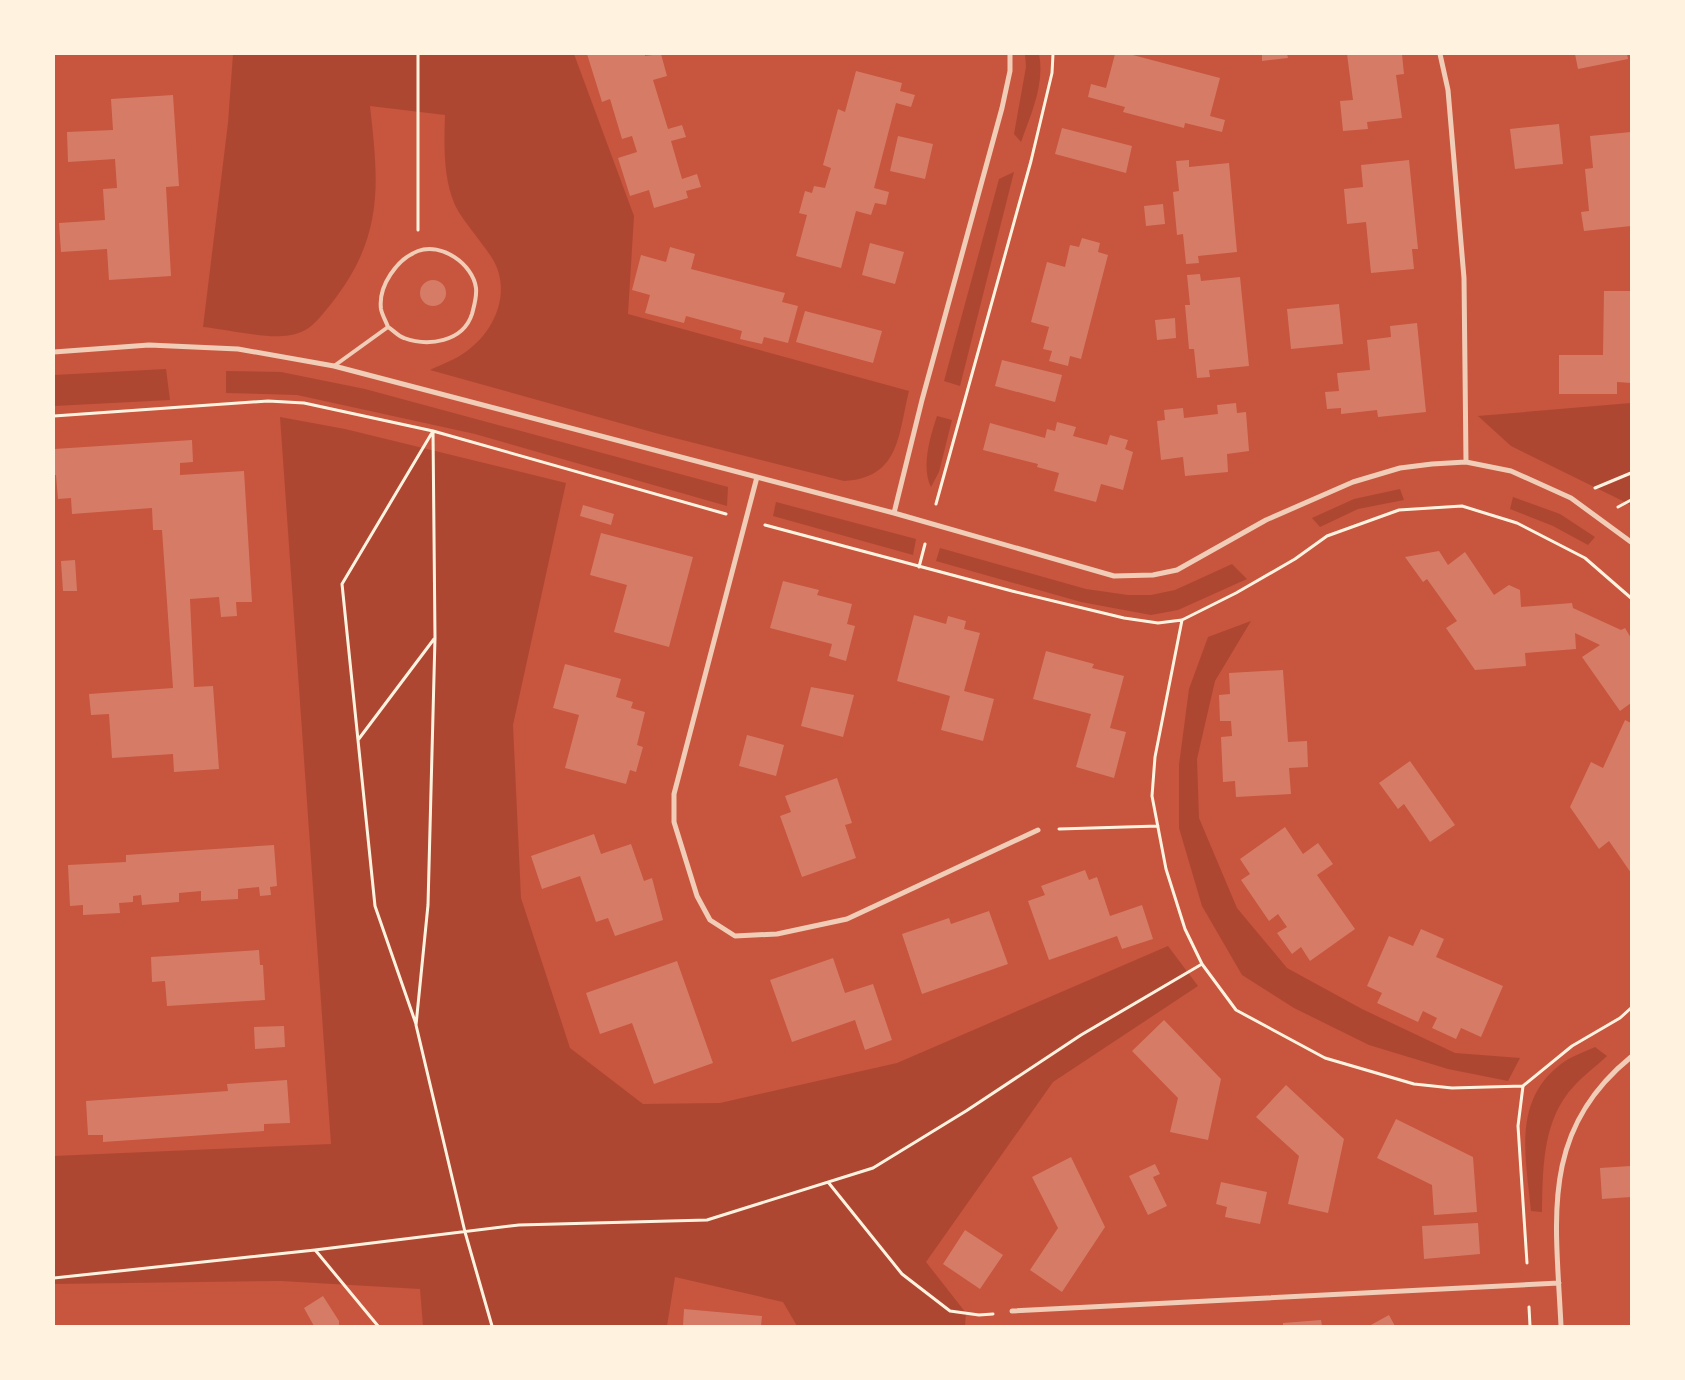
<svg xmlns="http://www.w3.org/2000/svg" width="1685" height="1380" font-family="Poppins,sans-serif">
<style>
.green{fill:#ae4732}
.building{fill:#d67c66}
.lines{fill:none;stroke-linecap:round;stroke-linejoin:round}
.path{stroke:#fff3e0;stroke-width:3}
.service{stroke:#f1ccb7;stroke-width:4}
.minor{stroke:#f1ccb7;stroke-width:5}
</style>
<rect width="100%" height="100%" fill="#c8553d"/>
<path class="green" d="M 233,54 L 574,54 L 634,216 L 628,314 L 909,391 C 898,435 900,478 844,481 L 659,434 L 430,370 C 442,364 457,359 467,351 C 496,330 512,290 492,258 C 482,242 462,220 455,205 C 443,178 444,144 445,115 L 370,106 C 379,185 384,237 331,304 C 316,322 308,335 282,336 C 263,338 224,329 203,327 L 228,123 Z
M 1025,54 L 1039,54 C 1045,84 1031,114 1021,142 L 1014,134 L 1026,67 Z
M 1014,172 L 960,386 L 944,381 L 999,179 Z
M 166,369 L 170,400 L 54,406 L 54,375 Z
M 226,371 L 281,372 L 365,389 L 728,487 L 727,506 L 475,434 L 297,395 L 226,393 Z
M 1631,403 L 1631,505 L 1511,446 L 1478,416 Z
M 937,416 L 952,420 L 939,472 L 931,487 C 921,467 930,437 937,416 Z
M 280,417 L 345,429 L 566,483 L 513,725 L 521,898 L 570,1048 L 643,1104 L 720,1103 L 897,1063 L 1168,946 L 1198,986 L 1053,1082 L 926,1262 L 966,1313 L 965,1326 L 797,1326 L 783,1302 L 675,1277 L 667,1326 L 423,1326 L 420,1289 L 281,1281 L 54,1284 L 54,1156 L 331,1144 Z
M 1400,489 L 1404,500 L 1358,509 L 1320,527 L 1312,518 L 1354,499 Z
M 1513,497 L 1560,514 L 1595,537 L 1588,545 L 1553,526 L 1510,509 Z
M 776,502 L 916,539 L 913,555 L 773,516 Z
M 940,548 L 1086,589 L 1128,595 L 1151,595 L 1175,590 L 1232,564 L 1247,579 L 1178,610 L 1151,615 L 1081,602 L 936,561 Z
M 1251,621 L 1215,681 L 1197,759 L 1199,818 L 1237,908 L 1287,968 L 1362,1009 L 1455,1053 L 1520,1058 L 1508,1081 L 1448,1069 L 1369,1045 L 1294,1008 L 1242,975 L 1202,906 L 1179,828 L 1179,765 L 1189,689 L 1208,637 Z
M 1595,1047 L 1607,1056 C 1594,1068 1579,1079 1568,1093 C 1542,1127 1543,1171 1542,1212 L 1531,1211 C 1526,1158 1512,1101 1561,1064 C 1570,1057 1584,1052 1595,1047 Z"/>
<path class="building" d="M 587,54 L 645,54 L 645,56 L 661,54 L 667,76 L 653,80 L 668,129 L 682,125 L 686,137 L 671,141 L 682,179 L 697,174 L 701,187 L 686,191 L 688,198 L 654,208 L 649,190 L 630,196 L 618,158 L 637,152 L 632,136 L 622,139 L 610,99 L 602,102 Z
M 1115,54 L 1129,54 L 1220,78 L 1210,116 L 1225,120 L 1222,132 L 1185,123 L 1184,128 L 1123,112 L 1125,107 L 1088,97 L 1091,84 L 1106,88 Z
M 1262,54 L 1287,54 L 1288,58 L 1262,61 Z
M 1347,54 L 1402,54 L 1404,74 L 1396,75 L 1402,118 L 1367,122 L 1368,129 L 1343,131 L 1340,101 L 1353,100 Z
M 1575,54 L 1627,54 L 1628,59 L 1578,69 Z
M 856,71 L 902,83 L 900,91 L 915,95 L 911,107 L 896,103 L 874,188 L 889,192 L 886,205 L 875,203 L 871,215 L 856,211 L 841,268 L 796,256 L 807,215 L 799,213 L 805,191 L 812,193 L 814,186 L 825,188 L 831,168 L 823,165 L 838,109 L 845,112 Z
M 173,95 L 179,186 L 166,187 L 171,276 L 109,280 L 107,249 L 61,252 L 59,223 L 105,220 L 103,189 L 117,188 L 115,159 L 68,162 L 67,132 L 113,130 L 111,99 Z
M 1559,124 L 1563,164 L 1515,169 L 1510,129 Z
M 1062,128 L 1132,146 L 1126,173 L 1055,154 Z
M 1631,132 L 1631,226 L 1584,231 L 1581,212 L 1589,211 L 1585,169 L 1593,168 L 1590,136 Z
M 898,136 L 933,144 L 925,179 L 890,171 Z
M 1189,160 L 1189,167 L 1229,163 L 1237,252 L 1198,256 L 1199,263 L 1186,264 L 1183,234 L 1177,235 L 1173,192 L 1179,191 L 1176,161 Z
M 1409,160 L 1418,249 L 1412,249 L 1414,269 L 1371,273 L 1366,222 L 1347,224 L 1344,189 L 1363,187 L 1361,165 Z
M 1163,204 L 1165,224 L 1146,226 L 1144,206 Z
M 1082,238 L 1100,243 L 1098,252 L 1108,255 L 1081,359 L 1070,356 L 1068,366 L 1049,361 L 1052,351 L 1043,349 L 1049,327 L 1031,322 L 1047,262 L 1065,267 L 1070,245 L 1079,247 Z
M 870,243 L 904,252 L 895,284 L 862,275 Z
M 670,247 L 695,254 L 691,269 L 785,293 L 782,302 L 798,306 L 788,343 L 764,337 L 762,344 L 740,339 L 742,331 L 686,316 L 684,323 L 645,313 L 650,295 L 632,290 L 641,255 L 666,262 Z
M 1200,274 L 1201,281 L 1240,277 L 1249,366 L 1209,370 L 1210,377 L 1197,378 L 1194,349 L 1189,349 L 1185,305 L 1190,305 L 1187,275 Z
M420 293a13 13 0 1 1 26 0a13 13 0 1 1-26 0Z
M 1604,291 L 1631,291 L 1631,383 L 1617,382 L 1617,394 L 1559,394 L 1559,355 L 1603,355 Z
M 1339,304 L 1343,344 L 1291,349 L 1287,309 Z
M 805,311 L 882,331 L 873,363 L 796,342 Z
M 1175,318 L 1176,338 L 1157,340 L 1155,320 Z
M 1417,323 L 1426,412 L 1378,417 L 1377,410 L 1341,414 L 1341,408 L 1327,409 L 1325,392 L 1339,391 L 1337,373 L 1370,370 L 1367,340 L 1391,337 L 1390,326 Z
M 1002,360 L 1062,375 L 1055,402 L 995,386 Z
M 1236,403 L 1237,413 L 1246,412 L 1249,451 L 1227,454 L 1228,472 L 1185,476 L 1183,457 L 1161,460 L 1157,421 L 1165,420 L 1164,410 L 1183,408 L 1184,418 L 1218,414 L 1217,405 Z
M 1057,422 L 1076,427 L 1073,436 L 1107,445 L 1110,435 L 1128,440 L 1125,449 L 1133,452 L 1123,490 L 1101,484 L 1096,502 L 1054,491 L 1059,473 L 1037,467 L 1038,464 L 983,450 L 990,423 L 1045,438 L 1047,429 L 1055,431 Z
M 192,440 L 193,462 L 180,463 L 180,475 L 244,471 L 252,602 L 236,602 L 237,616 L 221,617 L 219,597 L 190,599 L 194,687 L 213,686 L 219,769 L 174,772 L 173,754 L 112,758 L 109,714 L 91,715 L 89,694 L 173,688 L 162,530 L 153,530 L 152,508 L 72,514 L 71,498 L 58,499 L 56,475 L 54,475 L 54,449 Z
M 583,505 L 614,514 L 611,525 L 580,516 Z
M 601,533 L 693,557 L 669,647 L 614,632 L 627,585 L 590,575 Z
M 1439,551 L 1448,565 L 1465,552 L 1494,595 L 1509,585 L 1520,590 L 1521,607 L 1572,603 L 1573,608 L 1621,630 L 1625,628 L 1631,638 L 1631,703 L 1620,711 L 1582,657 L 1600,645 L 1575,633 L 1576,649 L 1525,653 L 1526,666 L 1475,670 L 1446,628 L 1457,621 L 1427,579 L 1423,582 L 1405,557 Z
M 75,560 L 77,591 L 63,591 L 61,561 Z
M 783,581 L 819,590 L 817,595 L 852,604 L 847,624 L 855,626 L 846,661 L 829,656 L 832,644 L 770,628 Z
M 914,615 L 946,624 L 948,616 L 966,621 L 964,629 L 980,633 L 964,691 L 994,699 L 983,741 L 941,730 L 950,696 L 897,681 Z
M 1046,651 L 1094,664 L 1092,668 L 1124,676 L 1110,728 L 1126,732 L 1114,778 L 1076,767 L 1091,714 L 1033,699 Z
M 565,664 L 621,679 L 616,697 L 633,702 L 631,708 L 645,712 L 637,745 L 643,747 L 636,772 L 630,770 L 626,784 L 565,768 L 579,715 L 553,708 Z
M 1283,670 L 1288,742 L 1307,741 L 1308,767 L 1289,768 L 1291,794 L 1236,797 L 1235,781 L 1223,782 L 1221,737 L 1232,736 L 1231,721 L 1220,721 L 1219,695 L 1230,694 L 1229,673 Z
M 811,687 L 854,695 L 843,737 L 801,726 Z
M 1625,720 L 1631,723 L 1631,873 L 1609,841 L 1599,849 L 1570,807 L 1591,762 L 1603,768 Z
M 747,735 L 784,745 L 776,776 L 739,766 Z
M 1410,761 L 1455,825 L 1430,842 L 1404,804 L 1398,809 L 1379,783 Z
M 837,778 L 852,823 L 845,825 L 856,858 L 802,877 L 780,816 L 791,812 L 785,796 Z
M 1285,827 L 1303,854 L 1318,843 L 1333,864 L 1317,875 L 1355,929 L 1310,961 L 1301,947 L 1292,954 L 1277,933 L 1287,927 L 1278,914 L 1269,921 L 1241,880 L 1250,874 L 1240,859 Z
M 594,834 L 601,854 L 631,844 L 644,881 L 652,878 L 663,920 L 615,936 L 608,918 L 596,922 L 580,876 L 542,889 L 531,856 Z
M 274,845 L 277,886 L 270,887 L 271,895 L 260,896 L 259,887 L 238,889 L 238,899 L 201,901 L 201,891 L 179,893 L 179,902 L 142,905 L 141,895 L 133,896 L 133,902 L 119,903 L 120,913 L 83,915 L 83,905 L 70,906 L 68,865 L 126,862 L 126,855 Z
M 1085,870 L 1089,880 L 1097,877 L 1110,916 L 1142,905 L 1153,939 L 1122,949 L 1117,936 L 1049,960 L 1028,901 L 1045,895 L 1041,886 Z
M 989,911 L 1008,964 L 922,994 L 902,934 L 949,918 L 951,924 Z
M 1421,929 L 1444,939 L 1436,957 L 1503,986 L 1481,1037 L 1461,1028 L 1456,1039 L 1432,1028 L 1437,1018 L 1423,1011 L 1418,1022 L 1377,1003 L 1382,993 L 1367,986 L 1389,936 L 1413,946 Z
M 259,950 L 260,965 L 263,965 L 265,1000 L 167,1006 L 165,981 L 152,982 L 151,957 Z
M 833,958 L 845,993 L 873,984 L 892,1040 L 865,1050 L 855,1020 L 792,1042 L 770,980 Z
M 677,961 L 713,1063 L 654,1084 L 632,1023 L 600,1034 L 586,993 Z
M 1164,1020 L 1221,1079 L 1208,1140 L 1170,1132 L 1178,1098 L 1132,1051 Z
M 284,1026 L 285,1047 L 255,1049 L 254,1027 Z
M 287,1080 L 290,1123 L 264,1124 L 264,1131 L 103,1142 L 103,1135 L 88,1135 L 86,1101 L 228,1091 L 227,1084 Z
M 1286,1085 L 1344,1139 L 1328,1213 L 1288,1204 L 1299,1156 L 1256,1117 Z
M 1396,1119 L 1473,1157 L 1477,1212 L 1434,1215 L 1432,1185 L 1377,1158 Z
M 1071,1157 L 1105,1227 L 1062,1292 L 1030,1270 L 1058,1228 L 1032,1177 Z
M 1155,1164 L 1160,1174 L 1153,1177 L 1167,1206 L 1148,1215 L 1129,1176 Z
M 1631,1166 L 1631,1197 L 1602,1199 L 1600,1168 Z
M 1221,1182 L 1267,1192 L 1260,1224 L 1225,1217 L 1227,1207 L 1216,1204 Z
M 1478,1223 L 1480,1254 L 1424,1259 L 1422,1226 Z
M 965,1230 L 1003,1255 L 980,1289 L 943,1264 Z
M 323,1296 L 339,1321 L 339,1326 L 314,1326 L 304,1308 Z
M 684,1309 L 762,1316 L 761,1326 L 683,1326 Z
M 1389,1315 L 1395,1326 L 1369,1326 Z
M 1321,1320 L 1322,1326 L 1283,1326 L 1283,1323 Z"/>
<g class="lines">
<path class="path" d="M 418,230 L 418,54
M 54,416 L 268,401 L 304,403 L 433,431 L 726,514
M 433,431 L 435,638 L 428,905 L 416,1025 L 465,1232 L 492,1326
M 1595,488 L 1631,473
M 936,504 L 1031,161 L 1052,73 L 1053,54
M 1618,507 L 1631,500
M 765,525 L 1012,591 L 1124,618 L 1158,623 L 1182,620 L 1236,593 L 1295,559 L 1327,536 L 1399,510 L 1462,506 L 1517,523 L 1585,558 L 1631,598
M 919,567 L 925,544
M 1182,620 L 1155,757 L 1152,796 L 1166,869 L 1185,929 L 1202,964 L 1236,1010 L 1325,1058 L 1414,1084 L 1452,1088 L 1523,1086
M 358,740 L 434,639
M 1059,829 L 1158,826
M 416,1024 L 375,906 L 342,584 L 433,431
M 828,1182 L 902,1274 L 950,1311 L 979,1315 L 993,1314
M 316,1251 L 378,1326
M 1527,1263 L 1518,1126 L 1523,1086 L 1572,1046 L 1620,1018 L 1631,1008
M 54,1278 L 315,1250 L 519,1225 L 707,1220 L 873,1168 L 966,1111 L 1081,1035 L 1202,964
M 1529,1307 L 1530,1326"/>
<path class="service" d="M 334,366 L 388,327 C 386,321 382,315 381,309 C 378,286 397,259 418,251 C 441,242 473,264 476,288 C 477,297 474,306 472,314 C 463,342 428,347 404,338 C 398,336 393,330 388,327"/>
<path class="minor" d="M 1440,54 L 1448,90 L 1464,278 L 1466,462
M 54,352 L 149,345 L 238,349 L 334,366 L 894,513 L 1114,576 L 1153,575 L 1177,570 L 1266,520 L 1353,482 L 1400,468 L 1432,464 L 1466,462 L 1511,471 L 1571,498 L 1631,542
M 757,477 L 674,794 L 674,822 L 697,896 L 710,920 L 735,936 L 777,934 L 847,919 L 1038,830
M 894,513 L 922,400 L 1002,108 L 1010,71 L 1010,54
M 1012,1311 L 1559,1283
M 1561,1326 C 1556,1220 1539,1132 1631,1057"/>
</g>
<rect width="1685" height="1380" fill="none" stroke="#fff3e0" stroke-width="110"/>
</svg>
